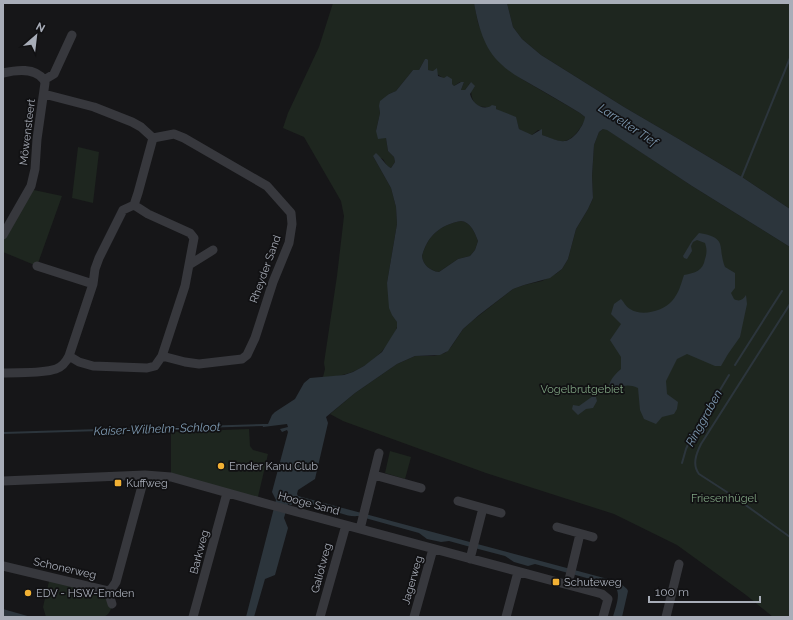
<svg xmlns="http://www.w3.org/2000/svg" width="793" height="620" font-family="Raleway,sans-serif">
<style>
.green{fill:#1e261f}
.water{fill:#2c353c;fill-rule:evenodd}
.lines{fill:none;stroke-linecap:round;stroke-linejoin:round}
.stream{stroke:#2c353c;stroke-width:2}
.street{stroke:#37383d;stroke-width:9}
.poi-dot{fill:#f2b134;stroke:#111113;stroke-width:1.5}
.labels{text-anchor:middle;stroke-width:3.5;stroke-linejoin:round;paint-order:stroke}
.street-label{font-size:11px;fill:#a8adb8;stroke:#111113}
.park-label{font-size:11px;fill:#7fa381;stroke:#111113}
.poi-label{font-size:11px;fill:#a8adb8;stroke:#111113;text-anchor:start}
.water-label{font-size:12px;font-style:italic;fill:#7f9bb3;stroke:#111113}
</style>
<rect width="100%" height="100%" fill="#161618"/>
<path class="green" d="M 333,3 L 474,3 L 478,23 L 486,42 L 493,54 L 520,78 L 580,113 L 586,118 C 582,126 574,140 564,141 C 557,142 548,137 542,135 L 542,130 L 538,130 L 532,135 L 530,135 L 519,129 L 517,122 L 496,109 L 496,106 C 475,110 470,103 471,82 L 465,90 L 461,90 L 464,82 L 460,82 L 454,86 L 433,71 L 428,70 L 428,60 L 425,59 L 419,70 L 413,70 L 396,91 L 389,94 L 379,106 L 380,113 L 376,131 L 386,137 L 388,151 L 394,157 L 395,162 L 391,168 L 387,166 L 383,159 L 373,156 L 391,188 L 396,207 L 397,224 L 387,283 L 397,322 C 398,329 394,334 391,339 C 376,363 351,378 323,377 L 325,369 L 324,363 L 337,276 L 344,216 L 341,201 L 304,137 L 283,128 L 288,113 L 319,47 Z
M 507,3 L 790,3 L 790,209 L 742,177 L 677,138 L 624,107 L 541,55 L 522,39 L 513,27 Z
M 603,129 L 606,129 L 692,186 L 790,247 L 790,617 L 773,617 L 746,595 L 677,545 L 614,514 L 486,473 L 343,421 L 330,414 L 355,393 L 397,364 L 415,356 L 434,356 L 445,353 L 451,347 L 463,329 L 472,321 L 513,289 L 524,285 L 542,281 L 557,273 L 562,269 L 568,259 L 576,229 L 588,209 L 593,198 L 592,176 L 594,145 L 599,132 Z
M 78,147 L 99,152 L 93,203 L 72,198 Z
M 29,189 L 62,196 L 37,266 L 3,252 L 3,235 Z
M 461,221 C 471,222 475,233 478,241 L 475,250 L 470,256 L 458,259 L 439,272 C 430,271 423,265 422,256 C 427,236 440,225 461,221 Z
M 249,429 L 250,446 L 253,450 L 268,454 L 257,501 L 171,477 L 171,432 Z
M 390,451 L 411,457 L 405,479 L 385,473 Z
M 50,577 L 108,591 C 111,601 115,611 104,617 L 46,617 L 43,607 Z"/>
<path class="water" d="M 474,3 L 507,3 L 513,27 L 522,39 L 541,55 L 624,107 L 677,138 L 742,177 L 790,209 L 790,247 L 692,186 L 607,130 L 603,129 L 599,132 L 594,145 L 592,176 L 593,198 L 588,209 L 576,229 L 568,259 L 562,269 L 550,278 L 524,285 L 513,289 L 479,315 L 463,329 L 448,351 L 440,355 L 415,356 L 397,364 L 355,393 L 326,417 L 328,423 L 315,479 L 298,490 L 297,494 L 298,496 L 619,582 L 627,589 L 628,591 L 622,617 L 613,617 C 615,608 625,587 609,584 C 604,583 608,585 602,584 C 599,584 597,581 594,580 L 535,564 L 528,566 L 514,562 L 505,556 L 467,546 L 449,541 L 441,542 L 427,539 L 419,533 L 358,516 C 347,517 338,512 328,509 C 318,505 307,503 297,501 L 291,505 L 288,504 L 284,518 L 288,528 L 275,575 L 265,579 L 254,617 L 246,617 L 276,500 L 272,492 L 288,432 L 287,430 L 282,432 L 280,429 L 288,427 L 287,424 L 263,427 L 262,424 L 268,424 L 272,415 L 275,412 L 295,399 L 304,383 L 310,378 L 344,375 L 353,372 L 364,366 L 382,352 L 397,328 L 397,322 L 392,315 L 389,308 L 387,283 L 397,224 L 396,207 L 391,188 L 373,156 L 376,153 C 381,157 386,166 391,168 L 395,162 L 394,157 L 388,151 L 386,138 L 378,139 L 376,131 L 380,113 L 379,106 L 380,101 L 389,94 L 396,91 L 413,70 L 419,70 L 425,59 L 427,59 L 428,60 L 428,70 L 433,71 L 437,68 L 438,76 L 444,78 L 447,76 L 452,79 L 452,84 L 454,86 L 461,82 L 464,82 L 461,90 L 465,90 L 471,82 L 475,86 L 470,94 C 472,103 483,112 492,105 L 496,106 L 496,109 L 516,117 L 519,129 L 532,135 L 542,129 L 542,135 C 549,137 558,142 565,141 C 574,140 584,125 585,117 L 580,113 C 565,104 550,95 534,86 C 523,80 510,73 501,64 C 484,49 478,25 474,3 ZM 461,221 C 471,222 475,233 478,241 L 475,250 L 470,256 L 458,259 L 439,272 C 430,271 423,265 422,256 C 427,236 440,225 461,221 Z
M 699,233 C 729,238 717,247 725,267 L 735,273 L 735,288 L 731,293 L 734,299 C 739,302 743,300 746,295 L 747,304 L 740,337 L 728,354 L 721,366 L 715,366 L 687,354 L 677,359 L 666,381 L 667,394 L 678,402 L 677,409 L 674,414 L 662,417 L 656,424 L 644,419 L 640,410 L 638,388 C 626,383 621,386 611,393 L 608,393 C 609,381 612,377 621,369 L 621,357 L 610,340 L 621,324 L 611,314 L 614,304 L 621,299 C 624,302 626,307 630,309 C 642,317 663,311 672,301 C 679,293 681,284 684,275 C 695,273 703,271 705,259 C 707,253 707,249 705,243 L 697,240 L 693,242 L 691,246 L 692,251 L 687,259 L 684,258 L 683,256 L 692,241 Z
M 593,396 L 596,397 L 597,401 L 593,408 L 586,409 L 578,415 L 572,409 L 573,405 L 579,406 Z
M 3,609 L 31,617 L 3,617 Z"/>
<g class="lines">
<path class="stream" d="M 741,179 L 790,58
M 790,304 L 701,444 C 696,454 692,465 699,474 L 733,496 L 790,537
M 735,365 L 782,291
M 3,433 L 264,425
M 682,463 L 686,449 L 690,440 L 729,375"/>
<path class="street" d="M 3,73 C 16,70 35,67 44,80
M 134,205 L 148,214 L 190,233 L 194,238 L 185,286 L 162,356
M 3,235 L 31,186 L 35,169 L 37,139 L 45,83 L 44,80 L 54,74 L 72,35
M 189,265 L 213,250
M 37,266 L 93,284
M 69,356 L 93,284 L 95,269 L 99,258 L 123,210 L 134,205 L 138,193 L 153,138
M 3,373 C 20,372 40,374 56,369 C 62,367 66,362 69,356 L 79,362 L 93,366 L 147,368 L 155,366 L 162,356 L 185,362 L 199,364 L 242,359 L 247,355 L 255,338 L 273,282 L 289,243 L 292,224 L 291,213 L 267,186 L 184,138 L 174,134 L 153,138 L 141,127 L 132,122 L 94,107 L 44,94
M 374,475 L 421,488
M 3,481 L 145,475 L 171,477 L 271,505 L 602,594 L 608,599 L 603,617
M 458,501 L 501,513
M 557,527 L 593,537
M 360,529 L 379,453
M 470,559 L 483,508
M 3,566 L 108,591 L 112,604
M 568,584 L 580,534
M 108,591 L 112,588 L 116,582 L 145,475
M 193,617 L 227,493
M 320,617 L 346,525
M 414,617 L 433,549
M 506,617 L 518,572
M 666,617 L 679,564"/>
</g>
<g class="poi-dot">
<circle cx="221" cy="466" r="4"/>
<rect x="114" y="479" width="8" height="8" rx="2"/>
<rect x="552" y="578" width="8" height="8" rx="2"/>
<circle cx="28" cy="593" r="4"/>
</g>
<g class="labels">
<g class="street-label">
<text transform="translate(27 132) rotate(-83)" y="4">Möwensteert</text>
<text transform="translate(265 269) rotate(-70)" y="4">Rheyder Sand</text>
<text transform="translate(309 503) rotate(15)" y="4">Hooge Sand</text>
<text transform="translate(199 552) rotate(-75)" y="4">Barkweg</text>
<text transform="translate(65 568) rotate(13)" y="4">Schonerweg</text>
<text transform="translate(321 568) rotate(-75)" y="4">Galiotweg</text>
<text transform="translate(412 580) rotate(-74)" y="4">Jagerweg</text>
</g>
<g class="park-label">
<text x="582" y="393">Vogelbrutgebiet</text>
<text x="724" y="502">Friesenhügel</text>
</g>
<g class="poi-label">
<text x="229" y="470">Emder Kanu Club</text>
<text x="126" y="487">Kuffweg</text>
<text x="564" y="586">Schuteweg</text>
<text x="36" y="597">EDV - HSW-Emden</text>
</g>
<g class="water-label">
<text transform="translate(628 125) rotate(33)" y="4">Larrelter Tief</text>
<text transform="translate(704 418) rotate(-61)" y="4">Ringgraben</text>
<text transform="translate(157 429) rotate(-2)" y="4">Kaiser-Wilhelm-Schloot</text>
</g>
</g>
<rect width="793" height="620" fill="none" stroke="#a8adb8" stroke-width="8"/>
<g transform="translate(36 36) rotate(28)" stroke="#111113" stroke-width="3" paint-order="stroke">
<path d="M0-3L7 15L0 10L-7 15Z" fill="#a8adb8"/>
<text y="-6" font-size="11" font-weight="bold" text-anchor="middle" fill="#a8adb8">N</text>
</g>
<path d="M649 596v6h111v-6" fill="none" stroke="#a8adb8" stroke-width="2"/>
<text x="655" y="596" font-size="12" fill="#a8adb8" stroke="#111113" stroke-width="3" paint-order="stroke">100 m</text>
</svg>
